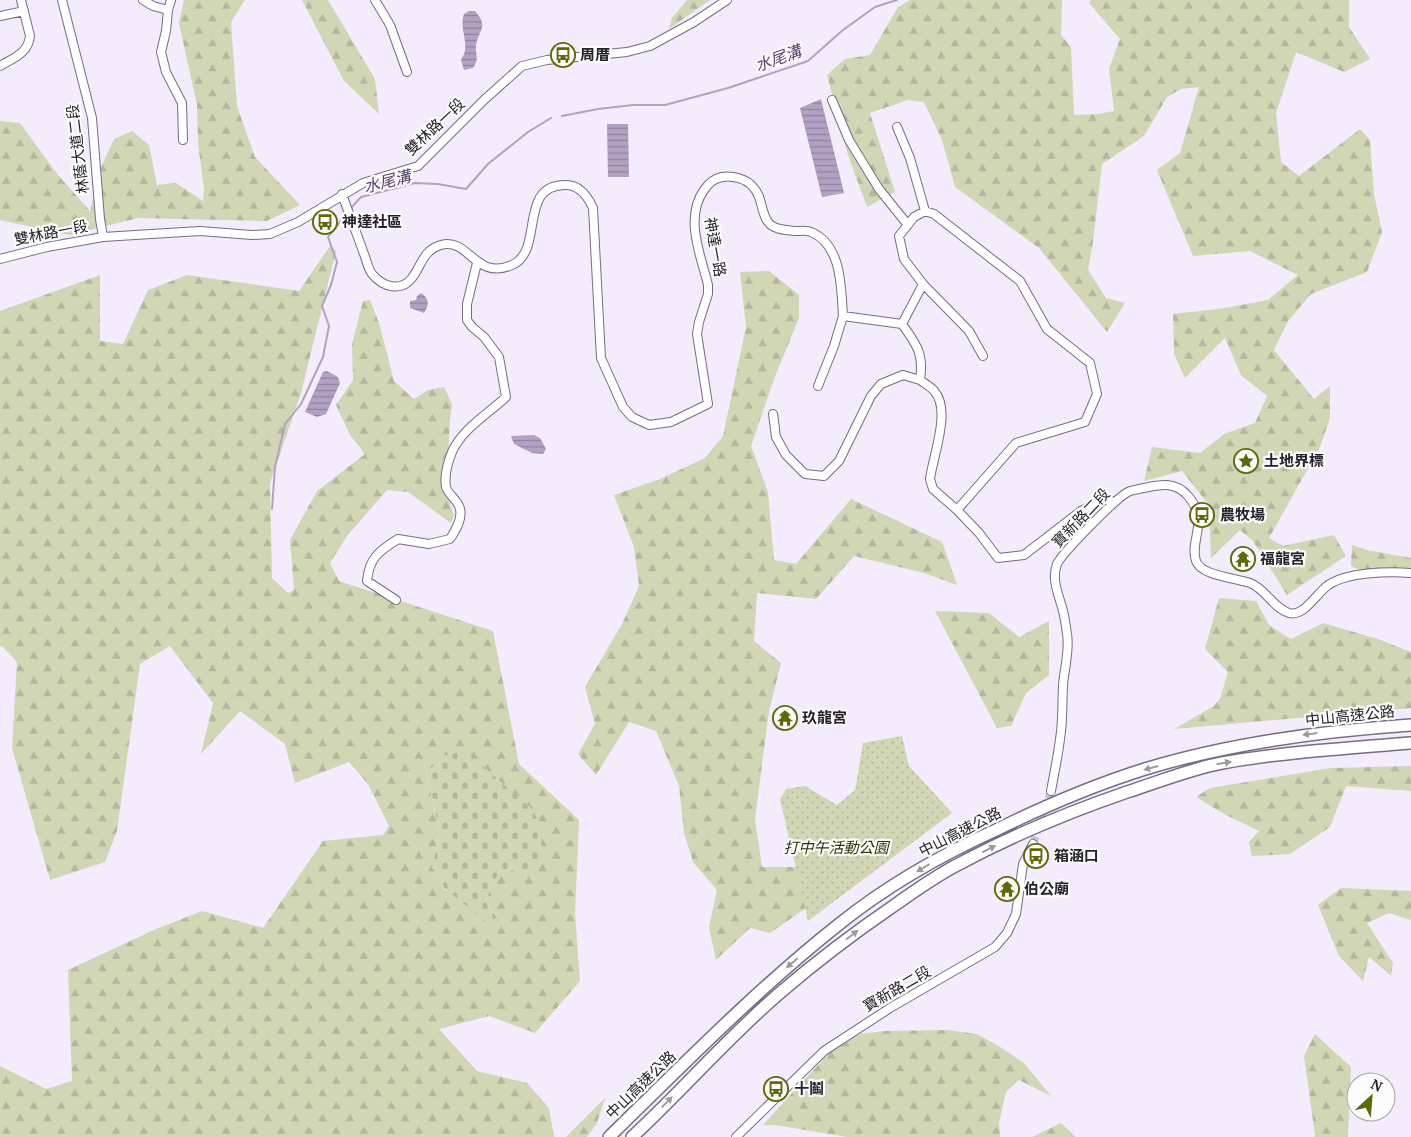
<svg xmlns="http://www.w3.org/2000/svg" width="1411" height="1137" font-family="'PT Serif','Noto Sans TC',serif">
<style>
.forest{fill:url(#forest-firs);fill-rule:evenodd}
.cemetery{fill:url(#cemetery-stones)}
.park{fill:url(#park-dots)}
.water{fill:url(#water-rules)}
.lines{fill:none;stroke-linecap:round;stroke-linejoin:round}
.stream{stroke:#b2a1c3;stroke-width:2}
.minor-tunnel{stroke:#cbc3d3;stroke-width:8;stroke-dasharray:8 4;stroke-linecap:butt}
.minor-casing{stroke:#786b85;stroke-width:10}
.highway-casing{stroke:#786b85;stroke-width:14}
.minor{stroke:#fff;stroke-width:8}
.highway{stroke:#fff;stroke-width:11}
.oneway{fill:#9d9ba0}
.labels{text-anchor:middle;stroke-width:4.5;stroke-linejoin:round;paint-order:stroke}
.poi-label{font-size:15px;font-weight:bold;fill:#26212b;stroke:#fcfcfc;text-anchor:start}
.street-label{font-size:15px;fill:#26212b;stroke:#fcfcfc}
.park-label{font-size:15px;font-style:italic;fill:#2f3303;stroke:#fcfcfc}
.water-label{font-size:16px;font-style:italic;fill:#583e6e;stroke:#fcfcfc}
</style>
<defs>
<pattern id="forest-firs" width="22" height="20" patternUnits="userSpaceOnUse" patternTransform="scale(1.25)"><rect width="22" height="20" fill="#d1d6b5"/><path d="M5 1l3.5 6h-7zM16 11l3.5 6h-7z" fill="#b3b79c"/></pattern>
<pattern id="cemetery-stones" width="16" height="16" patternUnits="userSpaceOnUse" patternTransform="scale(1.25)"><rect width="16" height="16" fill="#d1d6b5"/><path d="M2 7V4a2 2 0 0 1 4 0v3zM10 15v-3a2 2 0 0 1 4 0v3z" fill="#b3b79c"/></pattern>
<pattern id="park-dots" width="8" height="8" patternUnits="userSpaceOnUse" patternTransform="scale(1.25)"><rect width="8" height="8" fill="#d1d6b5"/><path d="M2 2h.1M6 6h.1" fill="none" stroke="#b3b79c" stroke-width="1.8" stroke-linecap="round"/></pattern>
<pattern id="water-rules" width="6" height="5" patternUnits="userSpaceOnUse" patternTransform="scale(1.25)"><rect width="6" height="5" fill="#b2a1c3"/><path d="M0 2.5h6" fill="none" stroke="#91839f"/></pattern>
</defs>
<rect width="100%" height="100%" fill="#f4ebfd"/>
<path class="forest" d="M 184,0 L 245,0 L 231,22 L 237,106 L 255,157 L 300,205 L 267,221 L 138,218 L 70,235 L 0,220 L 0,121 L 20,123 L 58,175 L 90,211 L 102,165 L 114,139 L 132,131 L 149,145 L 157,185 L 176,183 L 203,201 L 204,189 L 198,144 L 197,105 L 179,23 Z
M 302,0 L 328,0 L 375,79 L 379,114 L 344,81 Z
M 687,0 L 710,0 L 669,29 L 672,18 Z
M 910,0 L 1062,0 L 1061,35 L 1071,47 L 1074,115 L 1098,114 L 1114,111 L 1109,69 L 1120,39 L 1089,3 L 1091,0 L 1349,0 L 1349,27 L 1370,59 L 1344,72 L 1296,52 L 1276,113 L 1281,162 L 1299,176 L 1360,129 L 1370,140 L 1374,194 L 1382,232 L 1367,272 L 1311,294 L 1288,321 L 1274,350 L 1314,399 L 1330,386 L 1330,418 L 1320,447 L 1269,538 L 1283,546 L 1334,535 L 1346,556 L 1287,595 L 1253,541 L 1240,530 L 1211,558 L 1209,505 L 1182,471 L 1144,481 L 1152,447 L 1200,453 L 1224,434 L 1255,423 L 1267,396 L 1241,375 L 1225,338 L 1185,378 L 1174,354 L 1173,314 L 1219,309 L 1268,300 L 1298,275 L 1250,251 L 1193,256 L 1157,170 L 1180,153 L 1199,87 L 1181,89 L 1167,97 L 1144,136 L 1102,164 L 1093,242 L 1088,270 L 1106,298 L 1125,303 L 1107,332 L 1039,248 L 955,187 L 942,140 L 924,102 L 908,100 L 870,113 L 895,192 L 867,207 L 848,155 L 827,75 L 845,59 L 870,55 L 898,7 Z
M 330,246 L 336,251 L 301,393 L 270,483 L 272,578 L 288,593 L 294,590 L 290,540 L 317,491 L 365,454 L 350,435 L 336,405 L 353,380 L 352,344 L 363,301 L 370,300 L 379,323 L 394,381 L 414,399 L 428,390 L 444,387 L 452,404 L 450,420 L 448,459 L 443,486 L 454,515 L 451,523 L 408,492 L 387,490 L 347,536 L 330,563 L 339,581 L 493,631 L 519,764 L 579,820 L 575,914 L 580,981 L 535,1033 L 489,1016 L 439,1029 L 477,1071 L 527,1083 L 549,1108 L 554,1137 L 0,1137 L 0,1066 L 46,1089 L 72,1081 L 68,970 L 156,929 L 202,911 L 263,928 L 323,841 L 383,835 L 389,826 L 368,784 L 349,762 L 295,783 L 285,744 L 240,711 L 201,754 L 213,703 L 170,646 L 140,664 L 117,831 L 105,862 L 50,880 L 12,748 L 17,662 L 2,646 L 0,647 L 0,311 L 100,275 L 100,341 L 123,344 L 148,290 L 187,275 L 299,291 ZM 434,766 L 528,875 L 510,869 L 499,872 L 485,901 L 497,917 L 444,889 L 440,876 L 432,868 L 440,833 L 426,772 Z
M 769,271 L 799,295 L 799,318 L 774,379 L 751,446 L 768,492 L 774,560 L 796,564 L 851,499 L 942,542 L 957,585 L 924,573 L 854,556 L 816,599 L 757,593 L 754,641 L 781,663 L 769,711 L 755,819 L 762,867 L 801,867 L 806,908 L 770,933 L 750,928 L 716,960 L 709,927 L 717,890 L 693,862 L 684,833 L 679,786 L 656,731 L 629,722 L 596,775 L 578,754 L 595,724 L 585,687 L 622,624 L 639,586 L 634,547 L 614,495 L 660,479 L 705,458 L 723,436 L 746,327 L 740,272 Z
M 1352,545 L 1367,550 L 1411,558 L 1411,569 L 1360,570 L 1351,566 Z
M 1219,598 L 1256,601 L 1269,625 L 1291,639 L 1323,623 L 1378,639 L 1411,652 L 1411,708 L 1174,729 L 1214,706 L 1220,699 L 1228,672 L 1205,649 Z
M 935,611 L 989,613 L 1019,637 L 1049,621 L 1049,675 L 1026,693 L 1011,726 L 997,728 Z
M 1411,766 L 1411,791 L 1346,786 L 1330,827 L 1290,854 L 1252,856 L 1249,842 L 1259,831 L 1224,814 L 1196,797 L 1210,788 L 1331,768 Z
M 1341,888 L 1411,891 L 1411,920 L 1389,913 L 1367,923 L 1393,963 L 1391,976 L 1369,957 L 1363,981 L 1339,956 L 1318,905 Z
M 947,1030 L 977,1034 L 1000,1047 L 1024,1063 L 1051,1096 L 1019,1080 L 1006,1092 L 999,1123 L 1000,1137 L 847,1137 L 775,1125 L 763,1125 L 828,1054 L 860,1034 L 885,1031 Z
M 1315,1034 L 1351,1067 L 1348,1137 L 1314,1137 L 1315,1135 L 1304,1056 Z
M 605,1098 L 597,1123 L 587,1137 L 566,1137 Z
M 1061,1123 L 1076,1137 L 1032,1137 Z"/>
<path class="cemetery" d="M 463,752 L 479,763 L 531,808 L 540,823 L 542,853 L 528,875 L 510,869 L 499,872 L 485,901 L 497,918 L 494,928 L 444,888 L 440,876 L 432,868 L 440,833 L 426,772 L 434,766 L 441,756 Z"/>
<path class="park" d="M 902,736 L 909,766 L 952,813 L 808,921 L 780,799 L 786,789 L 805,786 L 837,805 L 855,790 L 863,743 Z"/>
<path class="water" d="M 469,11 L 475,11 C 489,27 479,29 476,45 C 475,55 480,58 473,68 L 464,70 L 461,60 C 472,44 458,31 464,14 Z
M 821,99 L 844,193 L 822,197 L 800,108 Z
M 607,124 L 628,124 L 629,177 L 608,177 Z
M 421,293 C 430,299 429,305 424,313 L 410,308 L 410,301 L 416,300 L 417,296 Z
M 327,371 L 338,377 L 340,383 L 326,414 L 317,417 L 305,412 L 323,372 Z
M 534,435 L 540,438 L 546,449 L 543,454 L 532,453 L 514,444 L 511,436 Z"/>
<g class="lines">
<path class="stream" d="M 562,116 L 598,109 L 633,105 L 665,105 L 728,88 L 808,61 L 843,30 L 875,7 L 897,0
M 350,209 L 361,197 L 415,183 L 438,184 L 466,189 L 488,164 L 528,132 L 551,118
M 272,509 L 275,467 L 285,424 L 301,404 L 323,357 L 329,326 L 322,306 L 331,285 L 337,262 L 328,237 L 347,213"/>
<path class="minor-tunnel" d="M 1033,844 L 1051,791"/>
<defs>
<path id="minor" d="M 62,0 L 92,118 L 100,219 L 103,237
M 143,0 L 153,6 L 168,10
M 171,0 L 168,10 L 166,31 L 161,52 L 166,72 L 182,103 L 183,140
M 375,0 L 390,25 L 407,72
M 0,16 L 24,11
M 0,66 C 13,58 28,54 30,36 L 21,0
M 832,100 L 849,140 L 879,189 L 908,225
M 897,127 L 910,158 L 925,211
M 342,194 C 349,214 357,234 364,254 C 367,261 368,270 373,275 C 383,287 401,292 412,278 C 422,265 423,250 441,245 C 469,237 475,281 512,265 C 545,251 517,184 566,185 C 580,185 588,197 593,208 L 601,358 L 623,407 L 632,417 L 649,425 L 671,422 L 708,404 L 697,334 L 699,322 L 708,294 L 708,285 C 701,256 684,218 704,190 C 709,183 713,179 722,177 C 732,175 747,179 753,187 C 763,197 760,211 768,222 C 774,230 786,230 796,231 C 800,231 807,230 811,232 C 842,245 841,287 843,316 L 902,324 C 917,345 924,354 920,380 C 925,384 932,387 935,392 C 951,411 933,456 930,479 L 933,489 L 957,510 L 979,533 L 998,558 L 1024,555 L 1081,511 L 1104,499 L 1114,502
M 0,259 L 47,247 L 103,237 L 200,231 L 252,235 L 270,234 L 298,222 L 363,183 L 418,166 L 484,100 L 522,66 L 547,60 L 627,52 L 650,46 L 694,22 L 727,0
M 923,284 L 969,331 L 983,356
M 902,324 L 923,284 L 904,259 L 899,236 L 914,217 L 925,211 L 934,214 L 1020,281 L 1047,329 L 1090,363 L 1097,394 L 1085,422 L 1016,443 L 957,510
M 818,386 L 834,346 L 843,316
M 773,414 L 776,437 L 786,455 L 805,474 L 824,476 L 839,461 L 871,396 L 881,384 L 903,375 L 920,380
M 396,600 L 367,581 C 369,558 379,551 398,539 L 429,544 L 450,539 C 456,530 464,517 459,506 C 456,499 448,494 446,487 C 444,476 448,462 452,452 C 462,429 488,414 506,397 L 499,357 L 484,337 L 472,327 L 467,320 L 467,304 L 477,263
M 1051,791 C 1054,774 1058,756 1060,739 C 1063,722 1062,704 1063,686 C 1064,669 1070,651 1067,634 C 1066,626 1065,619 1063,611 C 1059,595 1051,580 1057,564 C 1063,552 1116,498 1128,492 C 1131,490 1136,490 1139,489 C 1158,485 1174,480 1188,496 C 1210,521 1189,540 1196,561 C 1201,576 1237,578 1250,583 C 1266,589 1273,608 1289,613 C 1304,617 1316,594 1327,586 C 1345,572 1389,571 1411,573
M 736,1137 L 824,1051 L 890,1008 L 995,947 L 1007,933 L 1016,914 L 1023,864 L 1033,844"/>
<path id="highway" d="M 609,1137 C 683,1065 756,990 838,925 C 885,887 943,854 998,829 C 1045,806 1094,785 1145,769 C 1230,743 1322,731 1411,725
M 632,1137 C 683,1090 728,1037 781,992 C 817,961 854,933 892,907 C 913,892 934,877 957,865 C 1011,836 1069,812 1127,792 C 1158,782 1190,769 1222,763 C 1284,752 1348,748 1411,743"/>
</defs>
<use href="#minor" class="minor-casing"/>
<use href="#highway" class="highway-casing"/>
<use href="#minor" class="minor"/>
<use href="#highway" class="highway"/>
</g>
<defs><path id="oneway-solid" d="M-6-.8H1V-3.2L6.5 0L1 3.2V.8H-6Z" transform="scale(1.25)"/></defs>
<g class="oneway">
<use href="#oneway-solid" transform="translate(1310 734) rotate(173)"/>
<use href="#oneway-solid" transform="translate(1224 763) rotate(-10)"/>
<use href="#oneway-solid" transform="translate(1151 768) rotate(165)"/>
<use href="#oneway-solid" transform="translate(989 849) rotate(-27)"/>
<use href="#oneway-solid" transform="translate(923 868) rotate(149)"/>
<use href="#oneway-solid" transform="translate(852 935) rotate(-37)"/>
<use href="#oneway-solid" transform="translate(792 963) rotate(140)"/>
<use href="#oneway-solid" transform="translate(667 1102) rotate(-46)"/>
</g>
<defs>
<symbol id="bus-ring" viewBox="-11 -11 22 22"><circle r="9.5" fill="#fcfcfc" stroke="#616808" stroke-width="1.5"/><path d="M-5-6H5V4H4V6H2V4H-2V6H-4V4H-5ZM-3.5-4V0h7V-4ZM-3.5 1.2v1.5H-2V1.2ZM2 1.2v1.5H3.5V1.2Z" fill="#616808"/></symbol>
<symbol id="sight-ring" viewBox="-11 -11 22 22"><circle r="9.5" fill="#fcfcfc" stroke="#616808" stroke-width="1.5"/><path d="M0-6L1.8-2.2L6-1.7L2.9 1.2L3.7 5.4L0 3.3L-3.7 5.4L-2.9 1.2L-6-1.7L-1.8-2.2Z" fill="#616808"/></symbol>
<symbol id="temple-ring" viewBox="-11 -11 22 22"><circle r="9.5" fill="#fcfcfc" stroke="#616808" stroke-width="1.5"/><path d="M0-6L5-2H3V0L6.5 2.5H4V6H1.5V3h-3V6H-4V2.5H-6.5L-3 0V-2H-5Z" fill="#616808"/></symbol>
</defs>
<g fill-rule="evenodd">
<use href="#bus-ring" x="549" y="41" width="28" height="28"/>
<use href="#bus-ring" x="311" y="208" width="28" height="28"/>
<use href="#sight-ring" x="1232" y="447" width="28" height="28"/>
<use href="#bus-ring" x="1188" y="501" width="28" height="28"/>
<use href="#temple-ring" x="1229" y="545" width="28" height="28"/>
<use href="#temple-ring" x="771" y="704" width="28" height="28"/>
<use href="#bus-ring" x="1022" y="842" width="28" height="28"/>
<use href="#temple-ring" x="993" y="875" width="28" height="28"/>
<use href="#bus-ring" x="762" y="1075" width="28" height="28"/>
</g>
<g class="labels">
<g class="poi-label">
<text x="580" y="60">周厝</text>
<text x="342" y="227">神達社區</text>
<text x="1264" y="466">土地界標</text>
<text x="1220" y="520">農牧場</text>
<text x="1260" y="564">福龍宮</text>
<text x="802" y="723">玖龍宮</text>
<text x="1054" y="861">箱涵口</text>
<text x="1024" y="894">伯公廟</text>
<text x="794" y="1094">十鬮</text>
</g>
<g class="street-label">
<text transform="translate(435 127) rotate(-43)" y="5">雙林路一段</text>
<text transform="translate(78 149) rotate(-97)" y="5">林蔭大道二段</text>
<text transform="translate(51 233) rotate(-11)" y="5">雙林路一段</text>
<text transform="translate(715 247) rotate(80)" y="5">神達一路</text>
<text transform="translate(1081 518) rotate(-46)" y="5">寶新路二段</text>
<text transform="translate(1350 716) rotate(-6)" y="5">中山高速公路</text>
<text transform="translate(960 832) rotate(-27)" y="5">中山高速公路</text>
<text transform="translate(897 989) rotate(-30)" y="5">寶新路二段</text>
<text transform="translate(641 1085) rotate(-44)" y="5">中山高速公路</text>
</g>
<g class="park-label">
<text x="836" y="853">打中午活動公園</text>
</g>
<g class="water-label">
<text transform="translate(778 58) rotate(-20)" y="6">水尾溝</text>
<text transform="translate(387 181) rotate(-14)" y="6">水尾溝</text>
</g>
</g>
<g transform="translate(1371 1097) rotate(26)"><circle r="24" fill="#fcfcfc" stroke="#a6a4a8"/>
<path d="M0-4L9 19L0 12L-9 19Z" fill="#616808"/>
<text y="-8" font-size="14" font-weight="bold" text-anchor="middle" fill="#26212b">N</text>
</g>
</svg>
